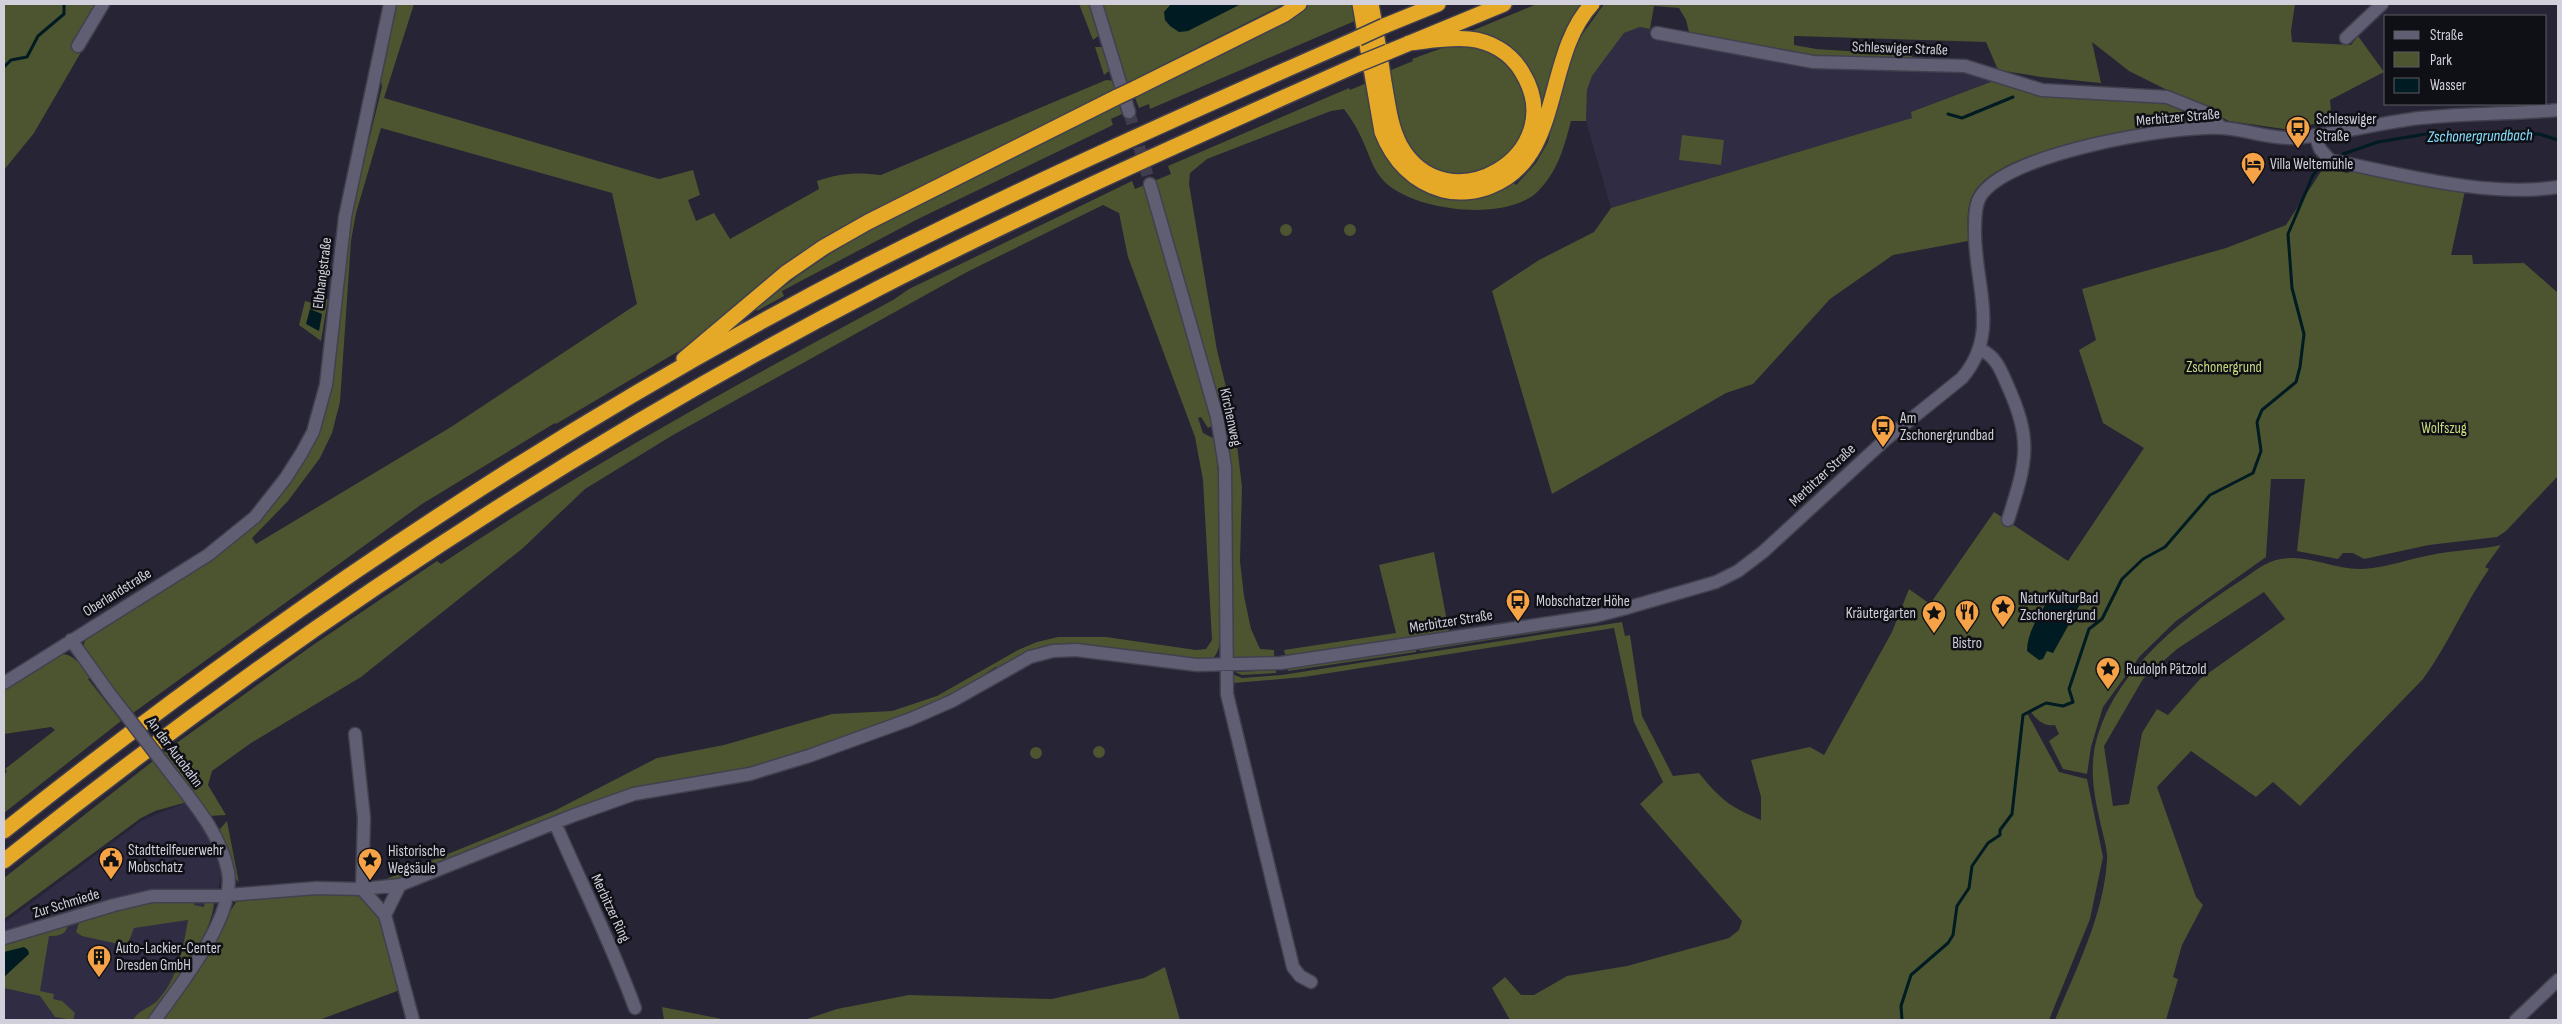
<svg xmlns="http://www.w3.org/2000/svg" width="2562" height="1024" font-family="'Sofia Sans Condensed',sans-serif">
<style>
.built{fill:#2f2c43}
.green{fill:#4d5430;fill-rule:evenodd}
.water{fill:#011b22}
.lines{fill:none;stroke-linecap:round;stroke-linejoin:round}
.stream{stroke:#011b22;stroke-width:3}
.minor-tunnel{stroke:#403e4e;stroke-width:12;stroke-dasharray:12 6;stroke-linecap:butt}
.minor-casing{stroke:#41404e;stroke-width:15}
.highway-casing{stroke:#41404e;stroke-width:18}
.minor{stroke:#605e72;stroke-width:12}
.highway{stroke:#e5a927;stroke-width:15}
.minor-bridge-casing{stroke:#41404e;stroke-width:15;stroke-linecap:butt}
.highway-bridge-casing{stroke:#41404e;stroke-width:18;stroke-linecap:butt}
.minor-bridge{stroke:#605e72;stroke-width:12}
.highway-bridge{stroke:#e5a927;stroke-width:15}
.labels{text-anchor:middle;stroke-width:5;stroke-linejoin:round;paint-order:stroke}
.street-label{font-size:15px;fill:#d1d0db;stroke:#0f0f16}
.poi-label{font-size:15px;fill:#d1d0db;stroke:#0f0f16;text-anchor:start}
.park-label{font-size:15px;fill:#c9db7d;stroke:#0f0f16}
.water-label{font-size:16px;font-style:italic;fill:#87e2fe;stroke:#0f0f16}
</style>
<rect width="100%" height="100%" fill="#262435"/>
<path class="built" d="M 1640,27 L 1650,29 L 1649,37 L 1813,69 L 1965,70 L 1996,80 L 1911,112 L 1913,118 L 1611,208 L 1586,121 L 1587,89 L 1592,76 L 1624,33 Z
M 187,802 L 210,837 L 222,870 L 221,875 L 213,912 L 204,933 L 148,1020 L 4,1020 L 4,923 L 143,820 Z"/>
<path class="green" d="M 4,4 L 109,4 L 34,133 L 4,170 Z
M 394,4 L 414,4 L 384,98 L 659,179 L 693,170 L 700,195 L 688,200 L 696,221 L 714,213 L 730,239 L 819,189 L 817,181 C 840,173 857,172 881,175 L 1106,80 L 1115,81 L 1116,88 L 868,214 L 699,339 L 556,424 L 555,423 L 422,504 L 133,713 L 85,653 C 81,640 88,636 98,629 L 100,630 L 121,618 L 118,614 L 212,557 L 307,453 L 339,298 L 345,281 L 344,258 L 351,213 L 382,87 L 380,75 ZM 381,128 L 612,193 L 637,304 L 451,427 L 256,544 L 252,538 L 288,501 L 320,458 L 332,433 L 340,402 L 351,241 L 356,213 Z
M 1079,4 L 1091,4 L 1102,33 L 1093,40 Z
M 1101,4 L 1284,4 L 1127,83 Z
M 1308,4 L 1355,4 L 1357,20 L 1150,109 L 1149,104 L 1139,108 L 1135,98 L 1197,67 L 1197,65 Z
M 1537,4 L 1586,4 L 1559,50 L 1539,120 L 1530,77 L 1464,34 Z
M 1604,4 L 2295,4 L 2291,31 L 2292,42 L 2351,45 L 2358,36 L 2384,72 L 2330,100 L 2332,121 L 2284,129 L 2229,121 L 2129,71 L 2092,42 L 2101,83 L 2041,77 L 1998,70 L 1986,42 L 1794,36 L 1794,45 L 1816,49 L 1909,55 L 1913,57 L 1914,62 L 1817,60 L 1690,36 L 1686,20 L 1679,8 L 1654,6 L 1650,29 L 1640,27 L 1624,33 L 1592,76 L 1587,90 L 1586,121 L 1571,121 C 1564,148 1557,174 1535,194 C 1502,221 1418,211 1387,184 C 1372,171 1369,152 1360,135 C 1356,126 1350,117 1344,109 L 1331,111 L 1207,159 L 1190,173 L 1189,184 L 1217,350 L 1234,420 L 1242,487 L 1240,561 L 1244,596 L 1251,629 L 1260,649 L 1274,650 L 1274,660 L 1237,660 L 1233,657 L 1229,470 L 1154,181 L 1171,174 L 1168,166 L 1349,88 L 1350,90 L 1369,82 L 1408,178 L 1519,177 L 1514,183 L 1516,185 L 1536,163 L 1548,142 L 1567,64 L 1579,39 Z
M 1456,43 L 1493,50 L 1522,80 L 1529,117 L 1509,159 L 1466,178 L 1430,170 L 1403,142 L 1386,72 L 1413,61 L 1412,59 Z
M 1095,47 L 1105,47 L 1112,69 L 1104,75 Z
M 1996,80 L 2166,103 L 2205,117 L 2204,123 C 2152,129 1997,144 1972,196 C 1966,209 1968,227 1968,241 L 1893,255 L 1830,299 L 1753,384 L 1726,393 L 1552,494 L 1492,291 L 1539,260 L 1594,232 L 1611,208 L 1912,118 L 1911,112 Z
M 1119,105 L 1122,114 L 1111,119 L 1113,125 L 918,219 L 782,291 L 784,296 L 757,311 L 756,309 C 862,218 997,166 1119,105 Z
M 1682,135 L 1724,140 L 1721,165 L 1679,160 Z
M 2324,167 L 2347,173 L 2356,170 L 2465,191 L 2451,255 L 2472,255 L 2473,264 L 2524,263 L 2558,293 L 2558,476 L 2506,531 L 2497,537 L 2429,545 L 2364,559 L 2353,553 L 2343,553 L 2338,559 L 2297,551 L 2305,479 L 2271,479 L 2266,557 L 2176,621 L 2140,656 L 2103,707 L 2091,747 L 2087,774 L 2063,769 L 2049,741 L 2059,734 L 2055,725 C 2044,727 2037,720 2030,711 L 2027,713 L 2059,772 L 2087,779 L 2103,857 L 2090,919 L 2049,1020 L 1510,1020 L 1492,988 L 1505,977 L 1521,995 L 1534,995 L 1567,976 L 1627,966 L 1729,938 L 1739,930 L 1742,921 L 1640,804 L 1663,782 L 1634,722 L 1614,628 L 1304,677 L 1234,683 L 1234,698 L 1229,694 L 1232,674 L 1242,678 L 1282,675 L 1622,622 L 1625,636 L 1630,635 L 1642,716 L 1673,776 L 1699,773 C 1720,799 1730,807 1761,820 L 1761,797 L 1751,760 L 1810,747 L 1824,755 L 1892,632 L 1909,589 L 1930,604 L 1994,512 L 2068,561 L 2144,448 L 2103,423 L 2079,350 L 2096,340 L 2082,289 L 2226,248 L 2286,225 Z
M 1132,181 L 1135,189 L 1145,185 L 1213,425 L 1208,428 L 1201,417 L 1198,418 L 1203,433 L 1215,439 L 1221,505 L 1220,639 C 1219,649 1217,659 1206,661 L 1079,645 L 1000,669 L 996,667 L 986,673 L 988,676 L 949,697 L 917,711 L 809,750 L 747,770 L 660,783 L 395,881 L 374,884 L 556,810 L 657,758 L 724,745 L 832,714 L 892,711 L 937,696 L 1018,650 L 1037,642 L 1058,637 L 1106,637 L 1196,650 L 1206,649 L 1212,640 L 1203,480 L 1195,437 L 1128,257 L 1119,213 L 1103,205 L 967,272 L 673,435 L 585,489 L 523,548 L 361,677 L 251,743 L 212,771 L 208,785 L 226,815 L 209,816 L 179,778 L 181,775 L 164,752 L 313,645 L 437,561 L 441,564 C 586,467 739,383 893,300 L 909,289 Z
M1280 230a6 6 0 1 1 12 0a6 6 0 1 1-12 0Z
M1344 230a6 6 0 1 1 12 0a6 6 0 1 1-12 0Z
M 328,299 L 321,341 L 299,325 L 305,301 L 316,304 Z
M 2501,545 L 2485,567 L 2489,569 C 2464,605 2448,645 2423,679 L 2300,806 L 2273,782 L 2256,797 L 2191,751 L 2157,787 L 2196,897 L 2203,905 L 2182,945 L 2173,977 L 2178,979 L 2166,1020 L 2055,1020 C 2076,969 2103,917 2107,861 C 2108,851 2104,839 2102,830 C 2096,804 2090,779 2094,752 C 2107,678 2177,622 2237,583 C 2250,575 2265,561 2281,559 C 2309,554 2334,570 2362,569 C 2385,568 2408,559 2431,555 C 2454,550 2478,550 2501,545 ZM 2264,592 L 2285,619 L 2200,679 L 2168,715 L 2157,709 L 2142,733 L 2129,804 L 2113,806 L 2104,746 L 2143,679 L 2177,649 Z
M 1434,552 L 1449,632 L 1286,658 L 1284,650 L 1396,633 L 1379,565 Z
M 1592,621 L 1592,624 L 1420,651 L 1419,648 Z
M 1416,649 L 1416,652 L 1288,671 L 1288,668 Z
M 61,654 C 75,654 82,667 91,677 L 88,679 L 121,721 L 4,813 L 4,775 L 7,771 L 5,769 L 55,730 L 51,727 L 4,734 L 4,688 Z
M 1276,670 L 1276,673 L 1242,675 L 1235,672 Z
M1093 752a6 6 0 1 1 12 0a6 6 0 1 1-12 0Z
M1030 753a6 6 0 1 1 12 0a6 6 0 1 1-12 0Z
M 153,761 L 187,802 L 155,811 L 141,818 L 4,919 L 4,878 Z
M 227,821 L 239,883 L 234,876 L 220,829 Z
M 292,893 C 308,893 340,890 354,894 C 385,902 393,964 400,990 L 319,1020 L 163,1020 L 236,902 L 246,898 Z
M 194,900 L 194,905 L 204,907 L 205,901 L 214,900 C 214,938 167,988 148,1020 L 133,1020 C 137,1011 150,1008 157,1001 C 178,979 183,948 188,920 L 134,928 L 127,946 L 82,936 L 76,932 L 80,920 L 147,902 Z
M 68,925 C 66,935 58,936 49,936 L 40,991 L 54,994 L 53,999 L 62,1001 L 75,1013 L 73,1020 L 55,1017 L 40,996 L 4,988 L 4,943 Z
M 1165,967 L 1180,1020 L 804,1020 L 837,1009 L 909,995 L 1052,999 L 1144,978 Z
M 662,1007 L 727,1020 L 664,1020 Z"/>
<path class="water" d="M 1171,4 L 1241,4 L 1188,31 L 1179,32 L 1170,26 L 1165,20 L 1164,12 Z
M 310,309 L 322,314 L 319,331 L 306,324 Z
M 2055,589 L 2075,599 L 2080,591 L 2084,592 L 2083,599 L 2053,653 L 2047,651 L 2043,659 L 2039,660 L 2027,651 C 2027,629 2044,608 2055,589 Z
M 24,947 L 28,950 L 29,954 L 4,977 L 4,952 Z"/>
<g class="lines">
<path class="stream" d="M 4,67 L 11,60 L 27,57 L 38,36 L 64,14 L 64,4
M 1948,114 L 1962,118 L 2013,97
M 2343,154 L 2378,142 L 2438,132 L 2484,137 L 2539,134 L 2558,140
M 1902,1020 L 1901,1006 L 1911,975 L 1948,943 L 1953,935 L 1957,906 L 1969,888 L 1972,866 L 1988,843 L 2000,835 L 2000,830 L 2012,814 L 2023,715 L 2046,703 L 2063,706 L 2073,702 L 2069,689 L 2089,629 L 2102,619 L 2122,579 L 2143,559 L 2165,547 L 2210,495 L 2253,473 L 2261,451 L 2257,422 L 2262,410 L 2296,382 L 2300,367 L 2304,334 L 2292,288 L 2288,234 L 2313,175 L 2319,168"/>
<path class="minor-tunnel" d="M 1129,112 L 1150,184"/>
<defs>
<path id="minor" d="M 1096,4 L 1129,112
M 1657,33 L 1813,62 L 1965,66 L 2042,90 L 2167,97 L 2207,113 L 2222,128
M 2346,38 L 2382,4
M 78,46 L 103,4
M 2315,135 L 2320,149 L 2330,160 C 2401,174 2487,198 2558,187
M 1150,184 L 1217,417 L 1225,467 L 1227,694 L 1293,967 L 1300,976 L 1311,982
M 1981,350 C 1995,356 2000,368 2006,382 C 2033,441 2027,460 2008,520
M 71,640 L 109,693
M 4,683 L 208,555 L 255,517 L 285,479 L 301,454 L 313,432 L 326,385 L 345,217 L 390,4
M 355,734 L 364,818 L 362,889
M 555,823 C 582,885 612,945 635,1008
M 362,889 L 385,915 L 413,1020
M 385,915 L 400,885
M 4,938 L 114,905 L 152,896 L 216,896 L 316,888 L 362,889 L 400,885 L 572,816 L 634,794 L 750,774 L 809,756 L 911,719 L 952,701 L 1030,657 L 1053,651 L 1076,650 L 1197,665 L 1281,663 L 1596,616 L 1623,609 L 1716,582 L 1738,571 L 1763,552 L 1885,440 L 1962,378 C 2002,332 1973,282 1975,227 C 1975,217 1975,206 1980,197 C 2006,153 2173,125 2222,128 C 2245,129 2268,139 2292,138 C 2335,135 2378,123 2420,118 C 2466,113 2513,114 2558,110
M 155,1020 C 180,985 236,917 228,872 C 222,838 197,807 176,780
M 2516,1020 L 2558,980"/>
<path id="highway" d="M 1360,4 L 1382,132 C 1393,160 1413,182 1443,190 C 1458,194 1477,192 1491,186 C 1564,157 1543,57 1592,4
M 1371,4 C 1376,30 1380,56 1384,82 C 1388,104 1390,126 1400,145 C 1446,228 1573,155 1522,72 C 1511,53 1491,41 1469,39 C 1450,37 1428,41 1409,43
M 1384,26 L 1438,4
M 1388,52 L 1504,4
M 1134,89 L 1285,14 L 1299,4
M 684,359 L 786,273 L 824,247 L 868,222 L 1117,97
M 4,831 C 274,616 562,422 870,264 C 1030,183 1194,110 1358,38
M 4,861 C 277,643 568,449 879,288 C 1037,207 1199,135 1361,63"/>
</defs>
<use href="#minor" class="minor-casing"/>
<use href="#highway" class="highway-casing"/>
<use href="#minor" class="minor"/>
<use href="#highway" class="highway"/>
<defs>
<path id="minor-bridge" d="M 109,693 L 176,780"/>
<path id="highway-bridge" d="M 1358,38 L 1384,26
M 1361,63 L 1388,52
M 1117,97 L 1134,89"/>
</defs>
<use href="#minor-bridge" class="minor-bridge-casing"/>
<use href="#highway-bridge" class="highway-bridge-casing"/>
<use href="#minor-bridge" class="minor-bridge"/>
<use href="#highway-bridge" class="highway-bridge"/>
</g>
<defs>
<symbol id="bus-pin" viewBox="-11 -11 22 30"><path d="M0 17L-7.5 6A9.5 9.5 0 1 1 7.5 6Z" fill="#f6a247" stroke="#0f0f16"/><path d="M-5-6H5V4H4V6H2V4H-2V6H-4V4H-5ZM-3.5-4V0h7V-4ZM-3.5 1.2v1.5H-2V1.2ZM2 1.2v1.5H3.5V1.2Z" fill="#111"/></symbol>
<symbol id="hotel-pin" viewBox="-11 -11 22 30"><path d="M0 17L-7.5 6A9.5 9.5 0 1 1 7.5 6Z" fill="#f6a247" stroke="#0f0f16"/><path d="M-6-4.5h1.5V1H6V5H4.5V3h-9V5H-6ZM-4 0a1.8 1.8 0 1 1 3.6 0ZM.5 0V-2.5h3Q6-2.5 6 0Z" fill="#111"/></symbol>
<symbol id="sight-pin" viewBox="-11 -11 22 30"><path d="M0 17L-7.5 6A9.5 9.5 0 1 1 7.5 6Z" fill="#f6a247" stroke="#0f0f16"/><path d="M0-6L1.8-2.2L6-1.7L2.9 1.2L3.7 5.4L0 3.3L-3.7 5.4L-2.9 1.2L-6-1.7L-1.8-2.2Z" fill="#111"/></symbol>
<symbol id="restaurant-pin" viewBox="-11 -11 22 30"><path d="M0 17L-7.5 6A9.5 9.5 0 1 1 7.5 6Z" fill="#f6a247" stroke="#0f0f16"/><path d="M-5-6h1v4h1v-4h1v4h1v-4h1v5L-1.5 .5V6h-2V.5L-5-1ZM5-6V6H3V1.5H1.5Q1.5-4 5-6Z" fill="#111"/></symbol>
<symbol id="civic-pin" viewBox="-11 -11 22 30"><path d="M0 17L-7.5 6A9.5 9.5 0 1 1 7.5 6Z" fill="#f6a247" stroke="#0f0f16"/><path d="M-.6-6.5H3V-4.5H.6V-3L4-1V1h2V6H-6V1h2V-1L-.6-3ZM-1.2 2.5V6h2.4V2.5Z" fill="#111"/></symbol>
<symbol id="building-pin" viewBox="-11 -11 22 30"><path d="M0 17L-7.5 6A9.5 9.5 0 1 1 7.5 6Z" fill="#f6a247" stroke="#0f0f16"/><path d="M-4-6H4V6H1V3H-1V6H-4ZM-2.5-4.3h1.7v1.8h-1.7ZM.8-4.3h1.7v1.8H.8ZM-2.5-1h1.7V.8h-1.7ZM.8-1h1.7V.8H.8Z" fill="#111"/></symbol>
</defs>
<g fill-rule="evenodd">
<use href="#bus-pin" x="2284" y="114" width="28" height="38"/>
<use href="#hotel-pin" x="2239" y="150" width="28" height="38"/>
<use href="#bus-pin" x="1869" y="413" width="28" height="38"/>
<use href="#bus-pin" x="1504" y="587" width="28" height="38"/>
<use href="#sight-pin" x="1989" y="593" width="28" height="38"/>
<use href="#restaurant-pin" x="1953" y="598" width="28" height="38"/>
<use href="#sight-pin" x="1920" y="599" width="28" height="38"/>
<use href="#sight-pin" x="2094" y="655" width="28" height="38"/>
<use href="#civic-pin" x="97" y="845" width="28" height="38"/>
<use href="#sight-pin" x="356" y="846" width="28" height="38"/>
<use href="#building-pin" x="85" y="943" width="28" height="38"/>
</g>
<g class="labels">
<g class="street-label">
<text transform="translate(1900 48) rotate(2)" y="5">Schleswiger Straße</text>
<text transform="translate(2178 117) rotate(-5)" y="5">Merbitzer Straße</text>
<text transform="translate(322 273) rotate(-83)" y="5">Elbhangstraße</text>
<text transform="translate(1231 417) rotate(78)" y="5">Kirchenweg</text>
<text transform="translate(1822 475) rotate(-43)" y="5">Merbitzer Straße</text>
<text transform="translate(117 592) rotate(-32)" y="5">Oberlandstraße</text>
<text transform="translate(1451 621) rotate(-9)" y="5">Merbitzer Straße</text>
<text transform="translate(175 752) rotate(53)" y="5">An der Autobahn</text>
<text transform="translate(66 903) rotate(-17)" y="5">Zur Schmiede</text>
<text transform="translate(611 908) rotate(65)" y="5">Merbitzer Ring</text>
</g>
<g class="poi-label">
<text x="2316" y="124">Schleswiger<tspan x="2316" dy="17">Straße</tspan></text>
<text x="2270" y="169">Villa Weltemühle</text>
<text x="1900" y="423">Am<tspan x="1900" dy="17">Zschonergrundbad</tspan></text>
<text x="2020" y="603">NaturKulturBad<tspan x="2020" dy="17">Zschonergrund</tspan></text>
<text x="1536" y="606">Mobschatzer Höhe</text>
<text x="1916" y="618" text-anchor="end">Kräutergarten</text>
<text x="1967" y="648" text-anchor="middle">Bistro</text>
<text x="2126" y="674">Rudolph Pätzold</text>
<text x="128" y="855">Stadtteilfeuerwehr<tspan x="128" dy="17">Mobschatz</tspan></text>
<text x="388" y="856">Historische<tspan x="388" dy="17">Wegsäule</tspan></text>
<text x="116" y="953">Auto-Lackier-Center<tspan x="116" dy="17">Dresden GmbH</tspan></text>
</g>
<g class="park-label">
<text x="2224" y="372">Zschonergrund</text>
<text x="2444" y="433">Wolfszug</text>
</g>
<g class="water-label">
<text transform="translate(2480 135) rotate(-1)" y="6">Zschonergrundbach</text>
</g>
</g>
<rect width="2562" height="1024" fill="none" stroke="#d1d0db" stroke-width="10"/>
<rect x="2384" y="15" width="162" height="90" fill="#0f0f16" stroke="#5d5c65"/>
<rect x="2394" y="31" width="25" height="8" fill="#605e72" stroke="#5d5c65"/>
<text x="2430" y="40" font-size="15" fill="#d1d0db">Straße</text>
<rect x="2394" y="52" width="25" height="15" fill="#4d5430" stroke="#5d5c65"/>
<text x="2430" y="65" font-size="15" fill="#d1d0db">Park</text>
<rect x="2394" y="78" width="25" height="15" fill="#011b22" stroke="#5d5c65"/>
<text x="2430" y="90" font-size="15" fill="#d1d0db">Wasser</text>
</svg>
